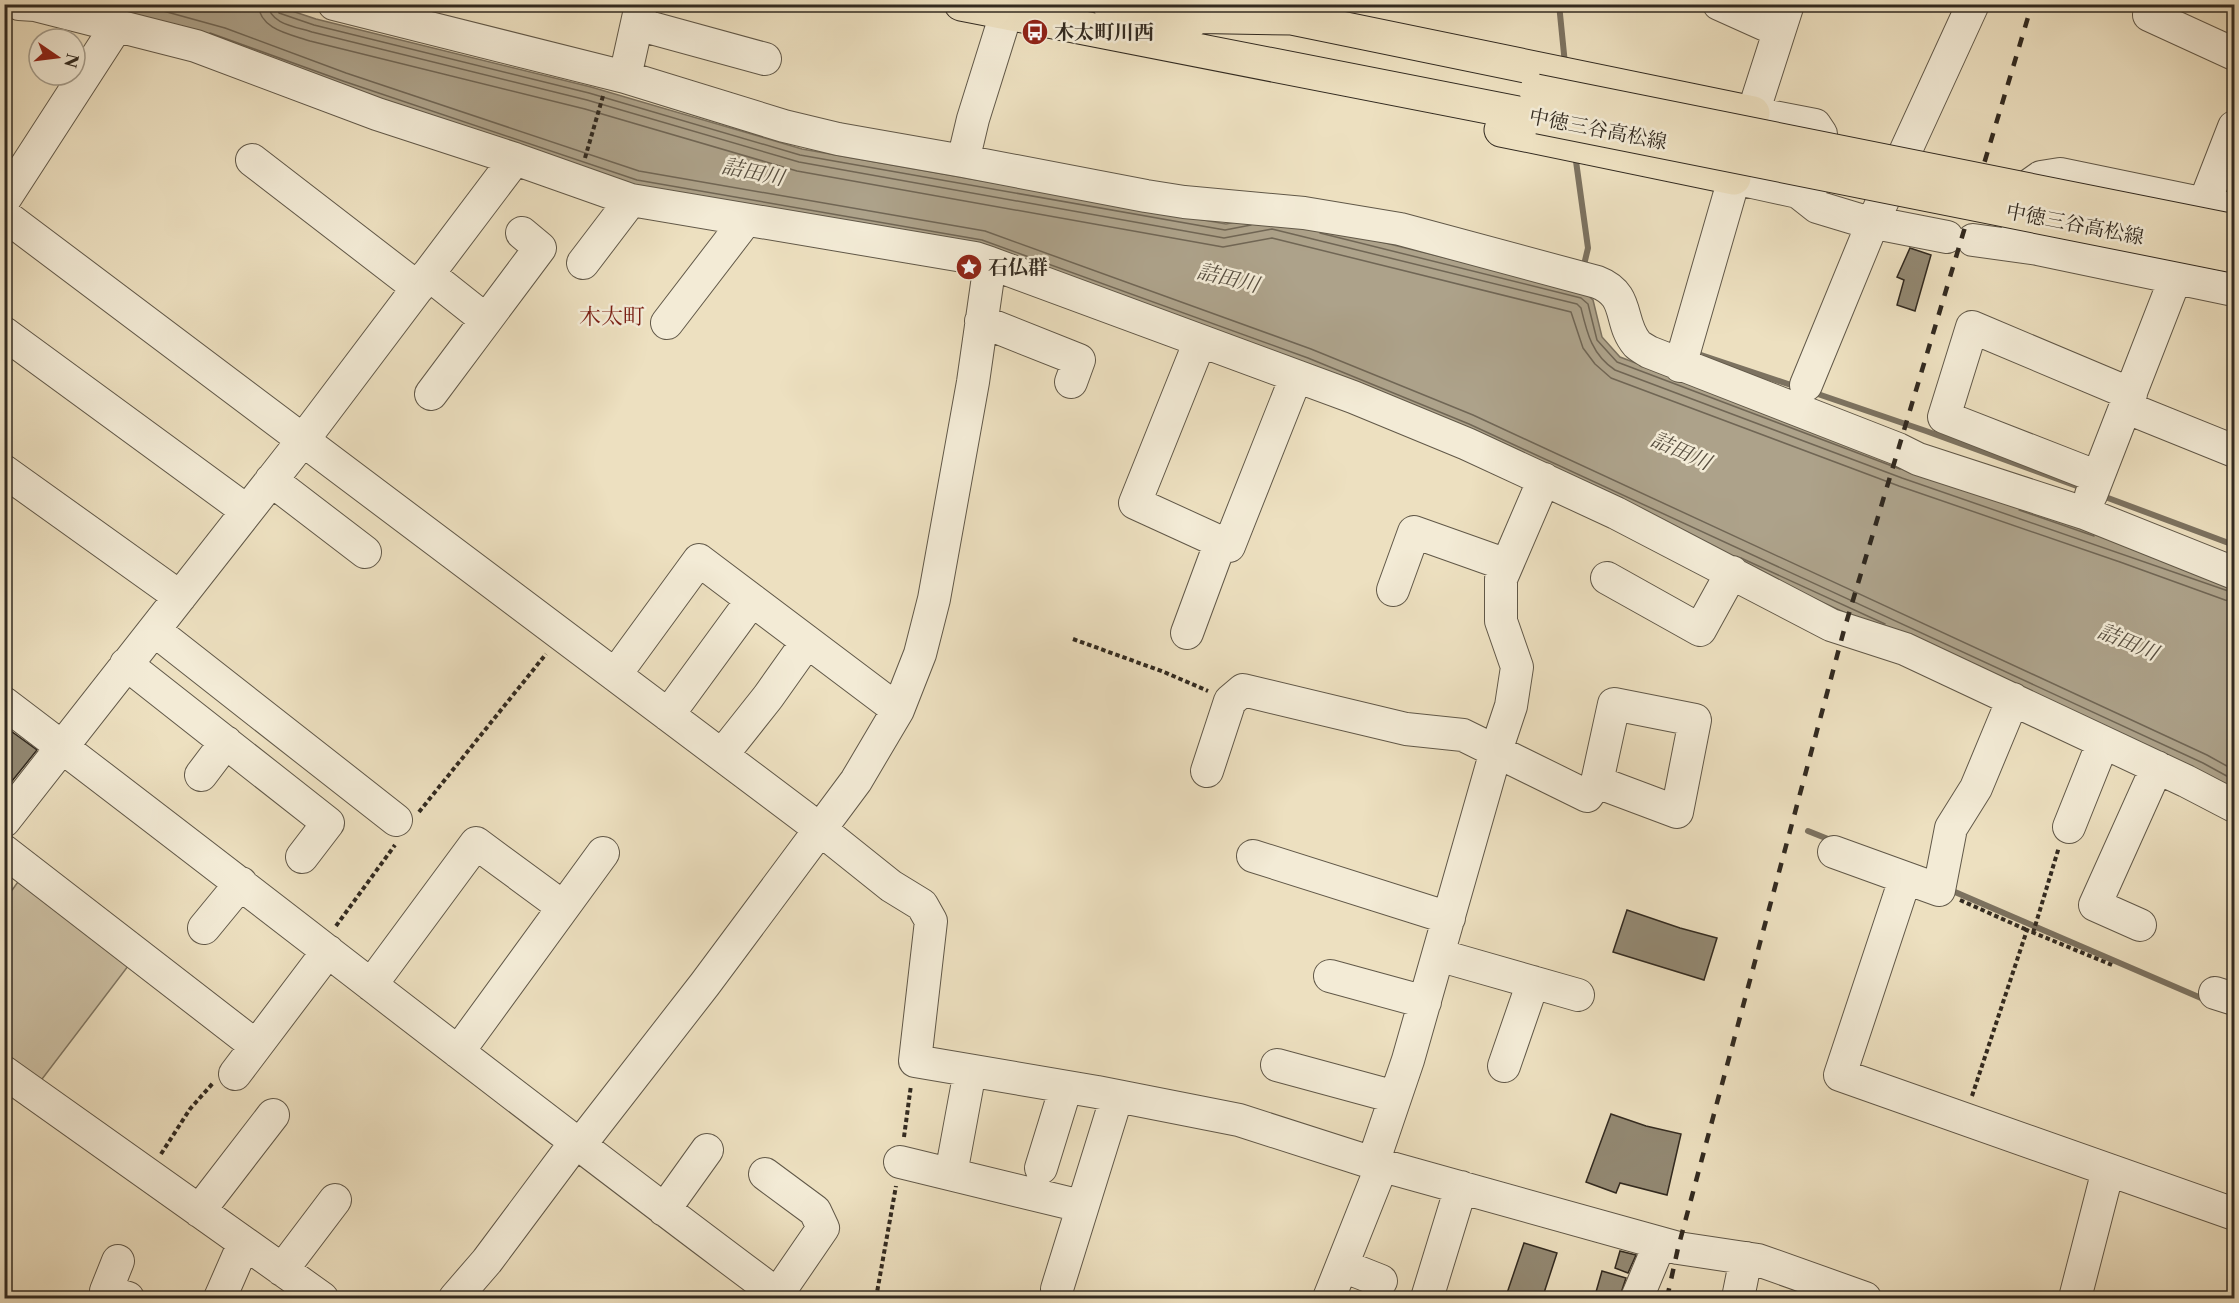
<svg xmlns="http://www.w3.org/2000/svg" width="2239" height="1303" font-family="'Libre Caslon Text','Noto Serif JP',serif">
<style>
.green{fill:#cdc1a5;stroke:#807662;stroke-width:1.5}
.water{fill:#ada28a;stroke:#7c7260;stroke-width:1.5}
.lines{fill:none;stroke-linecap:round;stroke-linejoin:round}
.shore{stroke:#706655;stroke-width:1.5}
.stream{stroke:#7c7260;stroke-width:6}
.building{fill:#938973;stroke:#322a20;stroke-width:1.5}
.minor-casing{stroke:#615848;stroke-width:34}
.major-casing{stroke:#322a20;stroke-width:35}
.path{stroke:#322a20;stroke-width:4;stroke-dasharray:4.5 3;stroke-linecap:butt}
.minor{stroke:#f3ebd6;stroke-width:32}
.major{stroke:#ede0c0;stroke-width:33}
.rail{stroke:#322a20;stroke-width:4.5;stroke-dasharray:10 10;stroke-linecap:butt}
.major-bridge-casing{stroke:#322a20;stroke-width:35;stroke-linecap:butt}
.major-bridge{stroke:#ede0c0;stroke-width:33}
.labels{text-anchor:middle;stroke-width:5;stroke-linejoin:round;paint-order:stroke}
.poi-label{font-size:20px;font-weight:bold;fill:#322a20;stroke:#f3ebd6;text-anchor:start}
.street-label{font-size:20px;fill:#322a20;stroke:#f3ebd6}
.water-label{font-size:21px;font-style:italic;fill:#574e40;stroke:#f3ebd6}
.quarter-label{font-size:22px;fill:#7a1f14;stroke:#f3ebd6}
</style>
<rect width="100%" height="100%" fill="#ede0c0"/>
<filter id="stains"><feTurbulence type="fractalNoise" baseFrequency=".00333" numOctaves="4"/><feColorMatrix values="0 0 0 0 .2 0 0 0 0 .09 0 0 0 0 .02 0 0 0 .5 -.17"/></filter>
<radialGradient id="worn" r=".72"><stop offset=".6" stop-color="#630" stop-opacity="0"/><stop offset="1" stop-color="#630" stop-opacity=".3"/></radialGradient>
<path class="green" d="M 25,872 L 135,957 L 36,1087 L 5,1064 L 5,900 Z"/>
<path class="water" d="M 50,5 L 274,5 L 316,19 L 591,87 L 802,149 L 1226,224 L 1272,215 L 1584,292 L 1593,300 L 1602,337 L 1620,357 L 1906,465 L 2234,580 L 2234,796 L 2197,776 L 1464,436 L 978,253 L 634,193 Z"/>
<g class="lines">
<path class="shore" d="M 138,4 L 225,28 L 346,73 L 639,171 L 985,231 L 1311,349 L 1473,415 L 2207,755 L 2234,770
M 258,4 C 260,30 290,34 310,41 L 585,109 L 797,171 L 1223,247 L 1272,238 L 1571,312 L 1583,348 L 1595,364 L 1611,378 L 1899,486 L 2120,562 L 2225,600 L 2234,602
M 268,4 C 269,24 297,27 312,32 L 587,100 L 799,162 L 1224,238 L 1272,229 L 1577,304 L 1581,308 C 1587,333 1592,355 1615,370 L 1902,478 L 2234,593
M 275,4 L 279,13 L 314,25 L 589,93 L 800,155 L 1225,230 L 1251,225
M 210,33 L 343,81 L 637,180 L 982,240 L 1308,358 L 1469,424 L 2203,763 L 2234,780
M 1320,233 L 1581,298 L 1588,304 L 1597,340 L 1617,362 L 1900,469
M 2019,510 L 2094,536
M 1741,558 L 1885,624"/>
<path class="stream" d="M 1559,4 L 1565,64
M 1575,154 L 1588,248 L 1583,269
M 1695,353 L 1797,387
M 1812,392 L 1926,431 L 2085,489
M 2100,495 L 2234,545
M 1808,831 L 1833,841
M 1948,889 L 2208,1001"/>
</g>
<path class="building" d="M 1910,248 L 1931,255 L 1915,311 L 1897,305 L 1904,280 L 1897,277 Z
M 4,726 L 37,750 L 4,791 Z
M 1627,910 L 1680,928 L 1717,938 L 1704,980 L 1613,952 Z
M 1611,1114 L 1646,1126 L 1681,1134 L 1667,1195 L 1620,1183 L 1616,1193 L 1586,1182 Z
M 1524,1243 L 1557,1253 L 1542,1299 L 1505,1299 Z
M 1620,1251 L 1636,1255 L 1628,1273 L 1615,1268 Z
M 1602,1271 L 1626,1278 L 1619,1299 L 1594,1299 Z"/>
<g class="lines">
<defs>
<path id="minor" d="M 19,4 L 35,5 L 196,46 L 377,114 L 515,159 L 631,200 L 975,258 L 990,263 L 1353,397 L 1467,444 L 1616,513 L 1831,625 L 1905,649 L 2186,781 L 2234,806
M 334,4 L 625,77 L 784,126 L 838,139 L 963,161 L 1146,196 L 1184,202 L 1304,213 L 1400,229 L 1597,282 C 1631,295 1618,322 1637,344 C 1640,347 1646,350 1649,352 L 1898,449 L 1918,459 L 2084,513 L 2234,573
M 1719,4 L 1779,31
M 2149,15 L 2234,54
M 637,24 L 765,59
M 625,77 L 641,5
M 252,160 L 418,288
M 963,161 L 973,119 L 1009,4
M 1734,178 L 1798,192 L 1811,189 L 1821,134 L 1815,125 L 1753,113
M 1798,192 L 1817,207 L 1860,220 L 1947,237
M 4,200 L 116,27
M 2234,210 L 2060,174 L 2041,177 L 2024,189 C 2018,219 2008,231 2038,249 L 2234,290
M 4,215 L 821,830 L 891,886 L 922,905 L 931,921 L 915,1061 L 1097,1092 L 1239,1120 L 1373,1163 L 1678,1248 L 1758,1260 L 1865,1298
M 1973,240 L 2038,249
M 583,263 L 631,200
M 428,274 L 486,320
M 981,321 L 1079,360 L 1071,382
M 667,323 L 746,220
M 4,333 L 247,511
M 1200,341 L 1135,503 L 1229,546 L 1296,377
M 1680,366 L 1753,113 L 1788,4
M 1806,385 L 1873,222 L 1973,4
M 431,394 L 540,248 L 522,233
M 2125,407 L 2234,451
M 4,471 L 180,597
M 2098,477 L 1944,417 L 1972,327 L 2131,394
M 271,480 L 365,552
M 2091,495 L 2234,127
M 1607,578 L 1700,630 L 1732,572
M 1393,590 L 1414,532 L 1507,565
M 154,630 L 396,820
M 1187,633 L 1221,541
M 126,664 L 328,823 L 302,857
M 615,675 L 699,560 L 898,710
M 4,703 C 264,900 520,1103 782,1298
M 668,715 L 752,600
M 722,755 L 768,697 L 807,642
M 1207,771 L 1230,701 L 1243,690 L 1406,729 L 1463,735 L 1587,796 L 1597,782 L 1677,812 L 1695,720 L 1614,704 L 1597,782
M 201,775 L 226,742
M 4,821 L 303,440 L 515,159
M 2069,827 L 2103,742
M 4,851 L 256,1046
M 1834,852 L 1939,890 L 1951,828 L 1976,788 L 2013,699
M 1253,856 L 1449,918
M 1905,879 L 1840,1075 L 2234,1214
M 2140,925 L 2095,905 L 2157,767
M 204,928 L 241,883
M 1438,955 L 1578,995
M 1330,976 L 1425,1002
M 371,985 L 476,843 L 563,907
M 2215,993 L 2234,999
M 458,1052 L 603,853
M 1277,1065 L 1395,1097
M 1504,1066 L 1533,982
M 4,1072 L 322,1298
M 235,1074 L 328,951
M 579,1146 L 705,984 L 856,781 L 898,710 L 920,654 L 934,599 L 973,382 L 990,263
M 900,1162 L 1081,1206
M 1373,1163 L 1408,1060 L 1496,751 L 1511,706 L 1517,667 L 1501,621 L 1501,579 L 1544,479
M 1041,1168 L 1066,1087
M 765,1174 L 815,1211 L 823,1228 L 777,1295
M 951,1174 L 970,1071
M 664,1210 L 707,1150
M 199,1211 L 273,1115
M 118,1261 L 106,1291 L 128,1298
M 1343,1266 L 1381,1281
M 282,1270 L 335,1200
M 1057,1289 L 1117,1096
M 220,1298 L 244,1243
M 455,1298 L 487,1261 L 575,1143
M 1329,1298 L 1382,1165
M 1427,1298 L 1461,1187
M 1637,1298 L 1660,1243
M 1738,1298 L 1746,1258
M 2075,1298 L 2108,1170"/>
<path id="major" d="M 961,4 L 1539,117
M 1109,4 L 1193,20
M 1172,16 L 1292,18 L 1753,113
M 1501,130 L 1734,178"/>
</defs>
<use href="#minor" class="minor-casing"/>
<use href="#major" class="major-casing"/>
<path class="path" d="M 585,158 L 603,96
M 1073,639 L 1164,672 L 1208,691
M 419,812 L 546,654
M 1960,900 L 2027,930
M 336,926 L 395,845
M 2033,933 L 2059,847
M 1972,1096 L 2027,930 L 2112,965
M 904,1137 L 911,1085
M 161,1154 L 190,1109 L 213,1083
M 876,1298 L 896,1186"/>
<use href="#minor" class="minor"/>
<use href="#major" class="major"/>
<path class="rail" d="M 1667,1298 L 1678,1248 L 1844,630 L 2032,4"/>
<defs>
<path id="major-bridge" d="M 1536,91 L 2234,231
M 1539,117 L 2234,256"/>
</defs>
<use href="#major-bridge" class="major-bridge-casing"/>
<use href="#major-bridge" class="major-bridge"/>
</g>
<defs>
<symbol id="bus-disc" viewBox="-11 -11 22 22"><circle r="9.5" fill="#8f2418" stroke="#f3ebd6"/><path d="M-5-6H5V4H4V6H2V4H-2V6H-4V4H-5ZM-3.5-4V0h7V-4ZM-3.5 1.2v1.5H-2V1.2ZM2 1.2v1.5H3.5V1.2Z" fill="#fff"/></symbol>
<symbol id="sight-disc" viewBox="-11 -11 22 22"><circle r="9.5" fill="#8f2418" stroke="#f3ebd6"/><path d="M0-6L1.8-2.2L6-1.7L2.9 1.2L3.7 5.4L0 3.3L-3.7 5.4L-2.9 1.2L-6-1.7L-1.8-2.2Z" fill="#fff"/></symbol>
</defs>
<g fill-rule="evenodd">
<use href="#bus-disc" x="1020" y="17" width="30" height="30"/>
<use href="#sight-disc" x="954" y="252" width="30" height="30"/>
</g>
<g class="labels">
<g class="poi-label">
<text x="1054" y="39">木太町川西</text>
<text x="988" y="274">石仏群</text>
</g>
<g class="street-label">
<text transform="translate(1598 129) rotate(11)" y="7">中徳三谷高松線</text>
<text transform="translate(2075 224) rotate(11)" y="7">中徳三谷高松線</text>
</g>
<g class="water-label">
<text transform="translate(753 172) rotate(12)" y="7">詰田川</text>
<text transform="translate(1228 278) rotate(14)" y="7">詰田川</text>
<text transform="translate(1681 451) rotate(24)" y="7">詰田川</text>
<text transform="translate(2128 642) rotate(23)" y="7">詰田川</text>
</g>
<g class="quarter-label">
<text x="612" y="324">木太町</text>
</g>
</g>
<rect width="2239" height="1303" fill="none" stroke="#ede0c0" stroke-width="24"/>
<rect x="6" y="6" width="2227" height="1291" fill="none" stroke="#322a20" stroke-width="3"/>
<rect x="12" y="12" width="2215" height="1279" fill="none" stroke="#322a20" stroke-width="1.5"/>
<g transform="translate(57 57) rotate(104)"><circle r="28" fill="#f3ebd6" stroke="#a69e8d" stroke-width="1.5"/>
<path d="M0-4.5L10 22L0 15L-10 22Z" fill="#8f2418"/>
<text y="-9" font-size="16" font-weight="bold" text-anchor="middle" fill="#322a20">N</text>
</g>
<rect width="100%" height="100%" filter="url(#stains)"/>
<rect width="100%" height="100%" fill="url(#worn)"/>
</svg>
